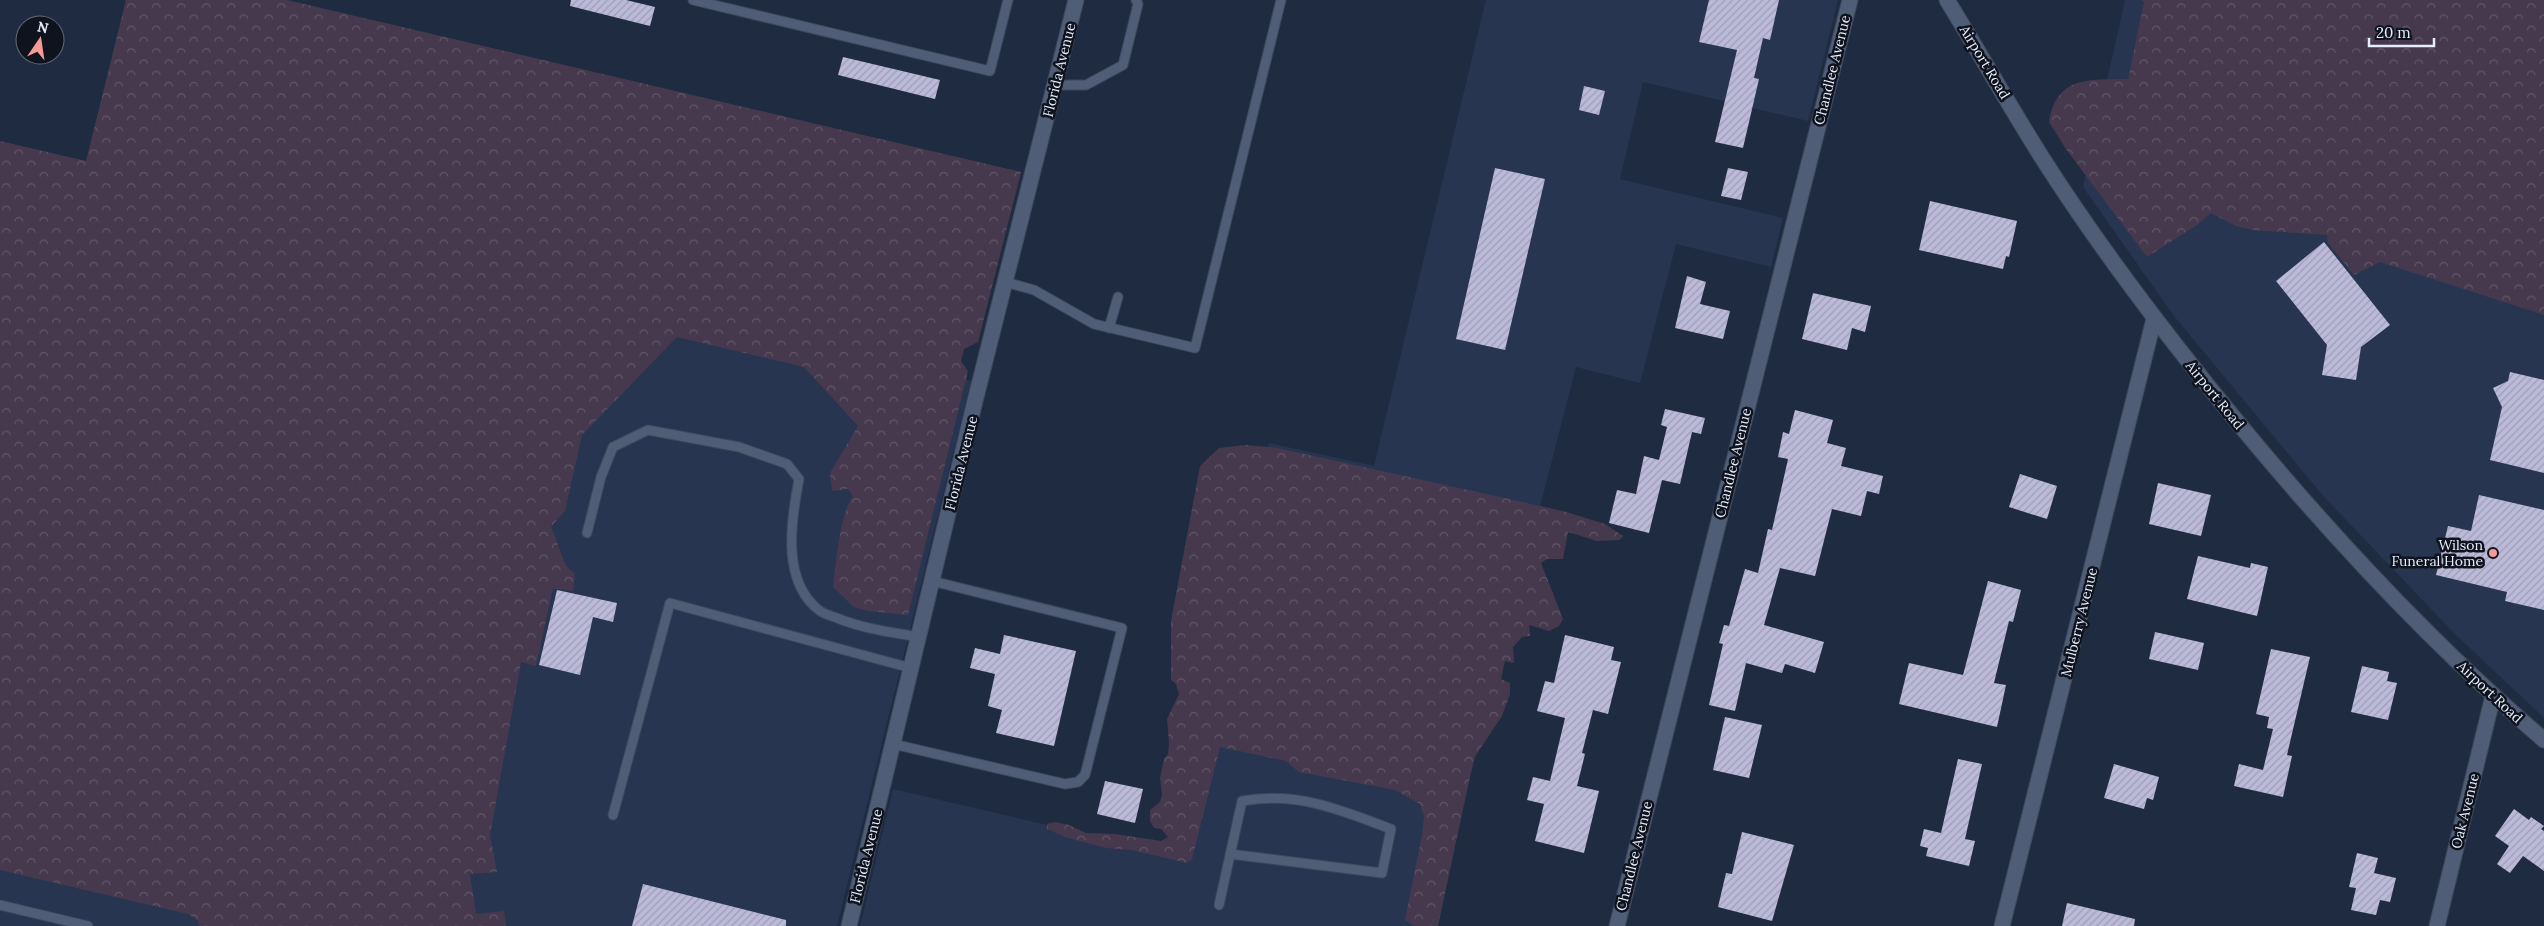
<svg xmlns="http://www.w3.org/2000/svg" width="2544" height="926" font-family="Lora,serif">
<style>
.built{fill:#273551}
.forest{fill:url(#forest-crowns)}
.building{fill:url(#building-hatch)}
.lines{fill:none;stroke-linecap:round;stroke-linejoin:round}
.lane-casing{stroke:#3e485a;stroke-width:11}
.street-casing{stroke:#3e485a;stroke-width:17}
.secondary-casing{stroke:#3e485a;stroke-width:17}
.lane{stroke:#505d76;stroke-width:9}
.street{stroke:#505d76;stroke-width:15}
.secondary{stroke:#505d76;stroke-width:15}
.poi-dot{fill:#f59b97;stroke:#0e131d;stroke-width:2}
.labels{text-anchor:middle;stroke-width:5;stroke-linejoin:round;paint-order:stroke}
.street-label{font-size:14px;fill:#e6eefd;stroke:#0e131d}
.poi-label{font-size:14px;fill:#e6eefd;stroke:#0e131d;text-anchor:end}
</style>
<defs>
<pattern id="forest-crowns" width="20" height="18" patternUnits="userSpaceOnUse" patternTransform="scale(1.25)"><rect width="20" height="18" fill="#46394e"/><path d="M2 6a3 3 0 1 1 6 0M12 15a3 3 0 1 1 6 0" fill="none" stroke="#615668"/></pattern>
<pattern id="building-hatch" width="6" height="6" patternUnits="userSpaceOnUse" patternTransform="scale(1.25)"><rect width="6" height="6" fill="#bcbad9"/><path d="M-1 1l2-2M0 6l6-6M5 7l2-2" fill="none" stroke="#9e9db6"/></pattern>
</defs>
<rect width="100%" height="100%" fill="#1f2b41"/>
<path class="built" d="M 1486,0 L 1838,0 L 1808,121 L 1643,82 L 1620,179 L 1783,218 L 1771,267 L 1676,244 L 1640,383 L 1576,367 L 1432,926 L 860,926 L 893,789 L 1172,854 L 1269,443 L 1374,466 Z
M 2125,0 L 2544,0 L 2544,718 L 2454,633 L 2325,498 L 2174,316 L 2083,187 Z
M 595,293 L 971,381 L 837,926 L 446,926 Z
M 0,855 L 210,904 L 205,926 L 0,926 Z"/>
<path class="forest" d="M 126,0 L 287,0 L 1021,172 L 978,342 L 964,349 L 961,361 L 968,371 L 908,615 L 868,611 L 854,607 L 833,587 C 836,564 840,513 853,496 L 848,489 L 832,491 L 830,473 L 858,426 L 804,367 L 677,337 L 582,435 L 565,511 L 551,527 L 566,566 L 575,574 L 573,591 L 553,588 L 536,666 L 521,662 L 490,835 L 497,872 L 470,874 L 476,914 L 504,911 L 506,926 L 200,926 L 197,920 L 188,914 L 0,870 L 0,141 L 86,161 Z
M 2141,0 L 2544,0 L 2544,315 L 2380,262 L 2354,275 L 2328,243 L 2327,235 L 2253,230 L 2236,226 L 2211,213 L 2197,225 L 2147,257 L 2066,149 L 2049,122 C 2057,75 2089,80 2128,79 L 2144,2 Z
M 1246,445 L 1277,448 L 1563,511 L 1605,524 L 1623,536 L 1620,540 L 1597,541 L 1568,532 L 1563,559 L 1547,559 L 1541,563 L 1563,619 L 1559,626 L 1549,631 L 1529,625 L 1530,636 L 1522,637 L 1513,647 L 1514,663 L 1505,661 L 1501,679 L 1510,683 L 1510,694 L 1502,716 L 1474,758 L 1438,926 L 1414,926 L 1405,920 L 1422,835 L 1424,817 L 1420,804 L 1395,790 L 1299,772 L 1286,761 L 1220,747 L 1192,859 L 1187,863 L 1132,850 L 1106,848 L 1065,837 L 1047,829 L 1047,824 L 1055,822 L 1069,825 L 1086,833 L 1115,834 L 1161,841 L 1168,837 L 1161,829 L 1154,828 L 1150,821 L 1150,810 L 1160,802 L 1162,795 L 1160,778 L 1164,759 L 1168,754 L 1169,743 L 1167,719 L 1179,694 L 1176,684 L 1171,680 L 1171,621 L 1200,466 L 1219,448 Z"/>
<path class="building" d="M 571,0 L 626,0 L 655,7 L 650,26 L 570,6 Z
M 1709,0 L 1779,0 L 1770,40 L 1763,38 L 1754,78 L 1759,79 L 1743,148 L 1715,142 L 1737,50 L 1699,42 Z
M 843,57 L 940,80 L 935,99 L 838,75 Z
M 1584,86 L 1605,91 L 1599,115 L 1579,110 Z
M 1495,168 L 1545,179 L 1505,350 L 1456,339 Z
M 1728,168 L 1748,172 L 1741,200 L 1721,196 Z
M 1930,201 L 2017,221 L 2009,257 L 2006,256 L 2003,269 L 1919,250 Z
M 2324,242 L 2390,325 L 2361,347 L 2356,380 L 2322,375 L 2327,345 L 2276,281 Z
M 1687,276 L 1706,282 L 1700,304 L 1730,311 L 1723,339 L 1675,328 Z
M 1813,293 L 1871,306 L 1865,332 L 1852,328 L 1847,350 L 1802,339 Z
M 2510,372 L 2544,380 L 2544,473 L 2490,460 L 2502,407 L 2493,388 L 2508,381 Z
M 1665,409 L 1705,418 L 1701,434 L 1692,432 L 1680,484 L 1662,480 L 1649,533 L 1609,523 L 1617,490 L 1636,494 L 1644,456 L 1659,460 L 1667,427 L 1661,425 Z
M 1795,410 L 1833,420 L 1827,443 L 1846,448 L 1841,466 L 1883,476 L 1879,494 L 1867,491 L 1861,516 L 1832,509 L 1815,576 L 1780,568 L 1764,625 L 1824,642 L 1815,673 L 1785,664 L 1782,673 L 1746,663 L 1735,711 L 1709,705 L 1723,644 L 1719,643 L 1724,625 L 1729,626 L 1745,569 L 1758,573 L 1768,529 L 1772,530 L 1788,459 L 1778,457 L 1783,432 L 1789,434 Z
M 2020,474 L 2057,486 L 2047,519 L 2009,507 Z
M 2158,483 L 2211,495 L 2201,536 L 2149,524 Z
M 2479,495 L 2544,510 L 2544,610 L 2505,601 L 2507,592 L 2436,575 L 2448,526 L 2471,531 Z
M 2198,556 L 2250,568 L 2251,563 L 2268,567 L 2257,616 L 2187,599 Z
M 1988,581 L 2021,590 L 2013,622 L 2009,621 L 1994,683 L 2006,685 L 1997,727 L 1899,704 L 1909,663 L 1963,675 Z
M 557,590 L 617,603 L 613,622 L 593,617 L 580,675 L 539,665 Z
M 2155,632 L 2204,643 L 2198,670 L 2149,659 Z
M 1004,635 L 1076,651 L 1054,746 L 996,733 L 1002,710 L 988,706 L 995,674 L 970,668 L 975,648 L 1000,654 Z
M 1565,635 L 1614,647 L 1611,660 L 1621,662 L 1608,714 L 1593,710 L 1582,753 L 1585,754 L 1577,786 L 1599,791 L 1584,853 L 1535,841 L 1544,804 L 1527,800 L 1533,777 L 1550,781 L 1565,718 L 1537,711 L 1545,681 L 1554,683 Z
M 2271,649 L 2310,657 L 2287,755 L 2292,756 L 2283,797 L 2234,786 L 2239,764 L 2263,770 L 2273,729 L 2267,728 L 2269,717 L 2256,714 Z
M 2362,666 L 2389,672 L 2387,681 L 2397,683 L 2388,720 L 2351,712 Z
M 1725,717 L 1762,725 L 1749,778 L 1713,770 Z
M 1958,759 L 1982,764 L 1965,839 L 1975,841 L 1969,866 L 1926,856 L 1928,848 L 1920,846 L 1924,829 L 1941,833 Z
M 2114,764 L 2159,777 L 2153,800 L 2147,798 L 2144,809 L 2104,798 Z
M 1105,781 L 1143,789 L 1135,823 L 1097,814 Z
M 2514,809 L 2529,820 L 2531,817 L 2544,826 L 2541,829 L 2544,831 L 2544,871 L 2523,856 L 2510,873 L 2497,864 L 2509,846 L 2495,836 Z
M 1742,832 L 1794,845 L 1772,921 L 1718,907 L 1726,873 L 1732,874 Z
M 2357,853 L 2378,858 L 2374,873 L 2396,878 L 2390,902 L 2380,900 L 2376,915 L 2351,910 L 2356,888 L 2349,887 Z
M 643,884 L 786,920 L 786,926 L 632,926 Z
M 2067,903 L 2135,919 L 2134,926 L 2062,926 Z"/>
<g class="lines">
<defs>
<path id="lane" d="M 693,0 L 990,71 L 1008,0
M 1055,85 L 1086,85 L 1123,65 L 1138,4 L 1136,0
M 1005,282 L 1034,290 L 1094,324 L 1195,348 L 1281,0
M 1109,328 L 1118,297
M 587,533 L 601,477 L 613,447 L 648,430 L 739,447 L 787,464 L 799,479 C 791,521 781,582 820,611 C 824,614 832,616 837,618 C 864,629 890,632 919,637
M 893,744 L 1065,784 L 1078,782 L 1085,775 L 1122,628 L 932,581
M 613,815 L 670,603 L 911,668
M 0,905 L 88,926
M 1219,905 L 1242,801 C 1296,791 1342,810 1391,829 L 1382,873 L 1230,854"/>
<path id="street" d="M 849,926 L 975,401 L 1076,0
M 1617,926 L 1850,0
M 2002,926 L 2154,319
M 2437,926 L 2493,696"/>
<path id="secondary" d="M 1947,0 C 1979,52 2009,105 2041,156 C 2102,252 2172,343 2244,430 C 2336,541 2435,647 2544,740"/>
</defs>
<use href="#lane" class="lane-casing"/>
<use href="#street" class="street-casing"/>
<use href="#secondary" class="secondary-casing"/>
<use href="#lane" class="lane"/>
<use href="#street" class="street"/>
<use href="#secondary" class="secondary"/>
</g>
<circle class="poi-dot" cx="2493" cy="553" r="5"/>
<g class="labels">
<g class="street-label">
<text transform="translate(1985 62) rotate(59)" y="5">Airport Road</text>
<text transform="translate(1059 70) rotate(-76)" y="5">Florida Avenue</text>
<text transform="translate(1832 70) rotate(-76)" y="5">Chandlee Avenue</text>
<text transform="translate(2215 395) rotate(51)" y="5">Airport Road</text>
<text transform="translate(961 463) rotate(-76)" y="5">Florida Avenue</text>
<text transform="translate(1733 463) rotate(-76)" y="5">Chandlee Avenue</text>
<text transform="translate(2079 622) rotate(-76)" y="5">Mulberry Avenue</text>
<text transform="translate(2490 692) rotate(43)" y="5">Airport Road</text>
<text transform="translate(2465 811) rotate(-76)" y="5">Oak Avenue</text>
<text transform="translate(866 856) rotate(-76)" y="5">Florida Avenue</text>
<text transform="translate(1634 856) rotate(-76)" y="5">Chandlee Avenue</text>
</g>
<g class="poi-label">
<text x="2483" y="550">Wilson<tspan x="2483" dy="16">Funeral Home</tspan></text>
</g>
</g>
<g transform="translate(40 40) rotate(13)"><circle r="24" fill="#0e131d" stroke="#646b77"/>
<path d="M0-4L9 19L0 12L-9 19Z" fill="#f59b97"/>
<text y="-8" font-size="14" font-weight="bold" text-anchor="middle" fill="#e6eefd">N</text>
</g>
<path d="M2369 38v8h65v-8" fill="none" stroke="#e6eefd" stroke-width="2.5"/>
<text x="2376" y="38" font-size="15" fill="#e6eefd" stroke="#0e131d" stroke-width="4" paint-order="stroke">20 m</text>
</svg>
